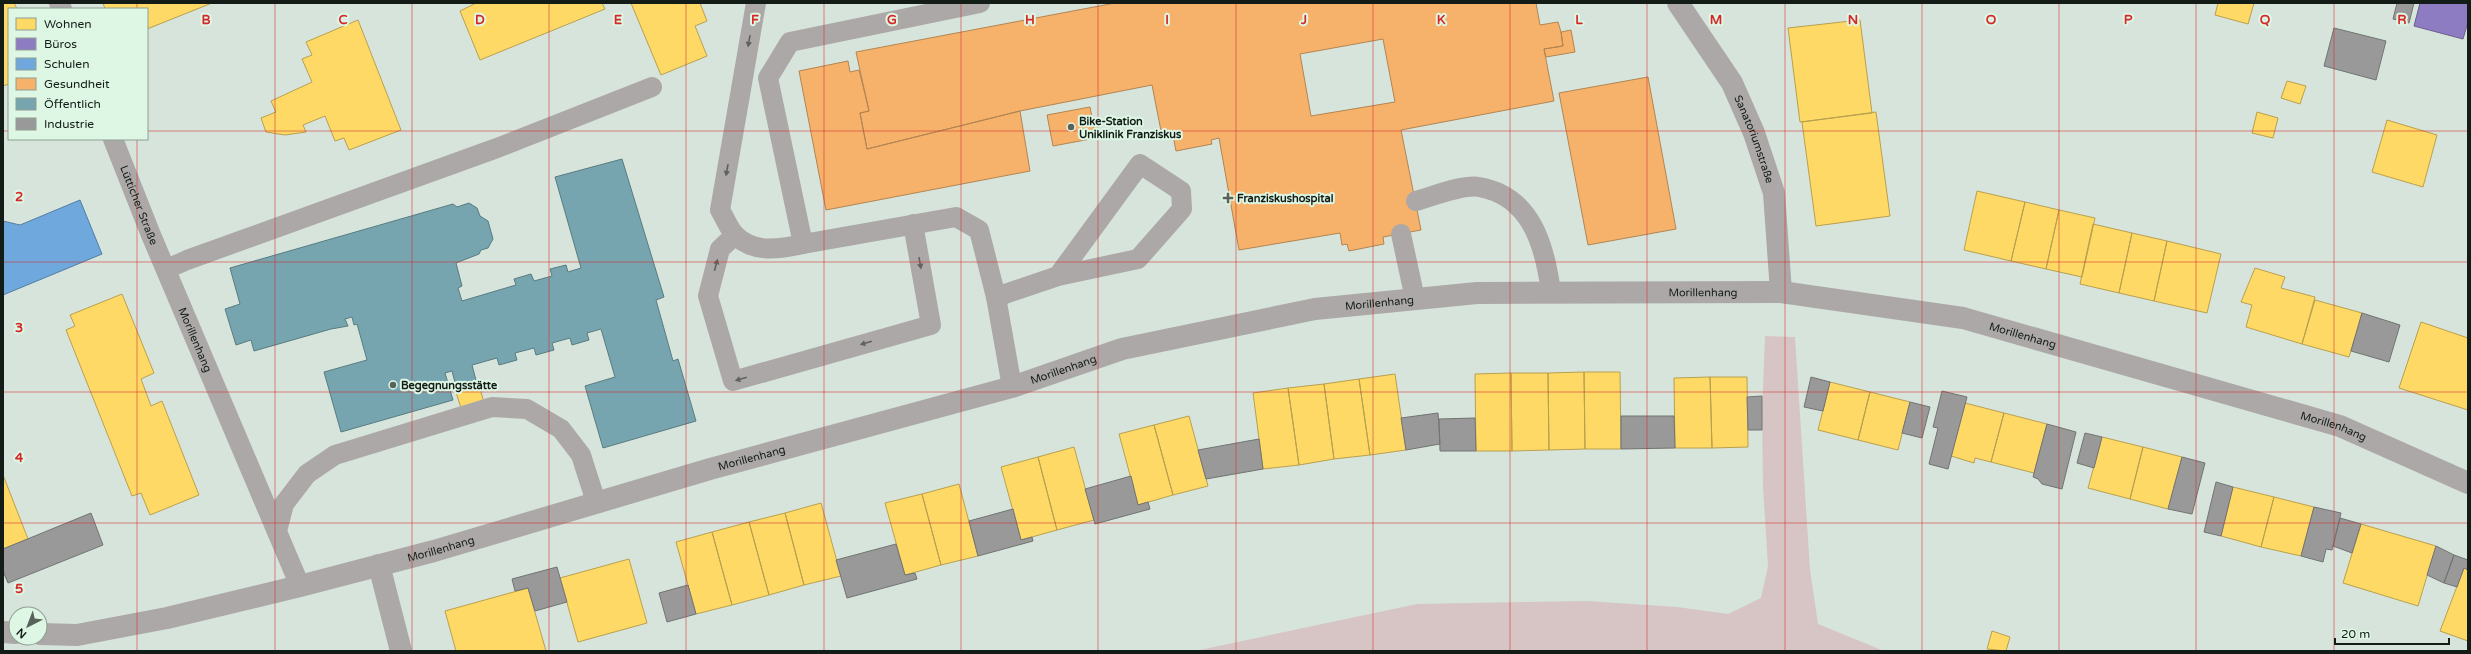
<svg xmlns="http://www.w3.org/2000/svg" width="2471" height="654" font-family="'Varela Round',sans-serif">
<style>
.green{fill:#d6c5c4}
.homes{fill:#ffd966;stroke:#b8a04e}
.offices{fill:#8e7cc3;stroke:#695f8f}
.schools{fill:#6fa8dc;stroke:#537ea1}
.health{fill:#f6b26b;stroke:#b28552;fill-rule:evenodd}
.public{fill:#76a5af;stroke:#587c81}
.industry{fill:#999;stroke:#717472}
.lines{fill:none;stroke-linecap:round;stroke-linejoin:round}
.lane{stroke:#aca8a7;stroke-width:20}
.street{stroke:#aca8a7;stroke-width:22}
.oneway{fill:#60625e}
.grid{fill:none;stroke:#d62828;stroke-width:1;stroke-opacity:0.55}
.poi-dot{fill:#58625b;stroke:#def7e5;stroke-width:1.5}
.labels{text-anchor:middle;stroke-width:4;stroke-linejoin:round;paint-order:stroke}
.poi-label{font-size:11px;font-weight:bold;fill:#131c16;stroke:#def7e5;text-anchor:start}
.street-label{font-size:11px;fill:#131c16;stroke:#def7e5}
.grid-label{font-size:13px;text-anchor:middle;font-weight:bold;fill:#d62828;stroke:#def7e5;stroke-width:4;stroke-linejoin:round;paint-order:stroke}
</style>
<rect width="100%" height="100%" fill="#d7e4db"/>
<path class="green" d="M 1765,336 L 1795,337 L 1810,570 L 1818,624 L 1884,651 L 1195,651 L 1417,604 L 1587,601 L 1677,607 L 1728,614 L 1761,598 L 1768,566 L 1763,487 L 1762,414 Z"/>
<path class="homes" d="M 3,3 L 14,3 L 17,9 L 9,9 L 9,84 L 3,86 Z
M 103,3 L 212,3 L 147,29 L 147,9 L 105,9 Z
M 476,3 L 602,3 L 605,9 L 480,60 L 460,11 Z
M 631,3 L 700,3 L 707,21 L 695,26 L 707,56 L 661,75 Z
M 2218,3 L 2254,3 L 2248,24 L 2215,15 Z
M 358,20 L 401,130 L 349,150 L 344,138 L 335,141 L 325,116 L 303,125 L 306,132 L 285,135 L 266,132 L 261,118 L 276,112 L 271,101 L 312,82 L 302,59 L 312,55 L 306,42 Z
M 1860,20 L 1872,113 L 1800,122 L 1788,28 Z
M 2287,81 L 2306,86 L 2300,104 L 2281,98 Z
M 1876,112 L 1890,216 L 1816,226 L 1802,122 Z
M 2257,112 L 2278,118 L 2273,138 L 2252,133 Z
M 2387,120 L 2437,135 L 2423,187 L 2372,172 Z
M 1977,191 L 2025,202 L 2011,261 L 1964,250 Z
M 2025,202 L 2059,210 L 2046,269 L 2011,261 Z
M 2059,210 L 2095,218 L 2082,277 L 2046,269 Z
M 2093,224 L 2132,233 L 2119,293 L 2080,284 Z
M 2132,233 L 2167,241 L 2154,301 L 2119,293 Z
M 2167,241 L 2221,254 L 2207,313 L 2154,301 Z
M 2255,268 L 2285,277 L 2281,288 L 2315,297 L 2302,344 L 2246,327 L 2252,305 L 2241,302 Z
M 122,294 L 154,373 L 141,379 L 151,406 L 162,401 L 199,495 L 150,515 L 141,493 L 132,496 L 66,330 L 75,326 L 70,315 Z
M 2315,300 L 2362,313 L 2349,357 L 2302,344 Z
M 2421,322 L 2468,338 L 2468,410 L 2399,388 Z
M 1584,372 L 1585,449 L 1549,450 L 1548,373 Z
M 1584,372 L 1620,372 L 1621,449 L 1585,449 Z
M 1511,373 L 1548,373 L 1549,450 L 1512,451 Z
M 1511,373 L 1512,451 L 1476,451 L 1475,374 Z
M 1395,374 L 1406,450 L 1370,455 L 1359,379 Z
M 1710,377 L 1712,448 L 1675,448 L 1674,378 Z
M 1710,377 L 1747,377 L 1748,447 L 1712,448 Z
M 1359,379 L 1370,455 L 1334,459 L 1324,384 Z
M 1830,382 L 1870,392 L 1858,440 L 1818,430 Z
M 477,383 L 478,383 L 484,402 L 461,408 L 455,389 Z
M 1324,384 L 1334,459 L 1299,465 L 1288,388 Z
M 1288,388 L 1299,465 L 1263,469 L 1253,393 Z
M 1870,392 L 1910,402 L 1898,450 L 1858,440 Z
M 1965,403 L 2004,413 L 1991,462 L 1975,458 L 1974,463 L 1951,456 Z
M 2004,413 L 2047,424 L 2034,473 L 1991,462 Z
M 1189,416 L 1208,486 L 1173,495 L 1154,425 Z
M 1154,425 L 1173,495 L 1138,505 L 1119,434 Z
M 2102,437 L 2143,447 L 2130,499 L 2088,488 Z
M 1074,447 L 1094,520 L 1057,530 L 1038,457 Z
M 2143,447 L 2182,457 L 2168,509 L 2130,499 Z
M 1038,457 L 1057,530 L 1021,540 L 1001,467 Z
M 3,475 L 28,539 L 3,549 Z
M 959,484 L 978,556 L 941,565 L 922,494 Z
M 2233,487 L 2274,497 L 2261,547 L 2221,536 Z
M 922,494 L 941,565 L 905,575 L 885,503 Z
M 2274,497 L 2314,507 L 2301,556 L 2261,547 Z
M 821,503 L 841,576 L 804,585 L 785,513 Z
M 785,513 L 804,585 L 769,595 L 749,522 Z
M 749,522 L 769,595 L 732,605 L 712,532 Z
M 2361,524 L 2436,546 L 2418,606 L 2343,583 Z
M 712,532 L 732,605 L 696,614 L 676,542 Z
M 629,559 L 647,623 L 578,642 L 560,578 Z
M 2464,568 L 2468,570 L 2468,641 L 2440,631 Z
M 528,588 L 546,651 L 456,651 L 445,611 Z
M 1992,631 L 2010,637 L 2006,651 L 1987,649 Z"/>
<path class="offices" d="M 2420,3 L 2468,3 L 2468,22 L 2463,39 L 2414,26 Z"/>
<path class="schools" d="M 80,200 L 102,254 L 3,295 L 3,221 L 20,225 Z"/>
<path class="health" d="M 1115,3 L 1536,3 L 1540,25 L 1558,22 L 1561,32 L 1563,46 L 1544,49 L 1554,101 L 1401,130 L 1421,230 L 1383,237 L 1384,244 L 1349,251 L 1347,244 L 1342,245 L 1340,233 L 1239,250 L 1219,138 L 1211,140 L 1212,144 L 1176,151 L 1173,135 L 1162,136 L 1152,85 L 1020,111 L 867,149 L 860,113 L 869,111 L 856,52 ZM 1383,39 L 1395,102 L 1311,116 L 1300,54 Z
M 1571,30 L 1575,52 L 1546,57 L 1544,49 L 1563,46 L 1561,32 Z
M 848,61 L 850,72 L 859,70 L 866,98 L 869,111 L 860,113 L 867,149 L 1020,111 L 1030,171 L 826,210 L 799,71 Z
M 1648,77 L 1676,229 L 1588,245 L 1559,93 Z
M 1090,107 L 1096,138 L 1053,146 L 1047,115 Z"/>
<path class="public" d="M 622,159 L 664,297 L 656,300 L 673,361 L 678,359 L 696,421 L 603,448 L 585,386 L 615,377 L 601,329 L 587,333 L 589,340 L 572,345 L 570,338 L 552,343 L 554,350 L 536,355 L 534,348 L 515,353 L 517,360 L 499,365 L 497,358 L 472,365 L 477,384 L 457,390 L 452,371 L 445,373 L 453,400 L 341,432 L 324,372 L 367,360 L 357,324 L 354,325 L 352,317 L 345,319 L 348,326 L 331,329 L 254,351 L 251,340 L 236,345 L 225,309 L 240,304 L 230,268 L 453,204 L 457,207 L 469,203 L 477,208 L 480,216 L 488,221 L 493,239 L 488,248 L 481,250 L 479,254 L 456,263 L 462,286 L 458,288 L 462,301 L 516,285 L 514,279 L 531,274 L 534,281 L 552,276 L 550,269 L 566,265 L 568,272 L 581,268 L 555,177 Z"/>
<path class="industry" d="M 2397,3 L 2414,3 L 2409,23 L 2393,19 Z
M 2334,28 L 2386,41 L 2376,80 L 2324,66 Z
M 2362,313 L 2400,325 L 2389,362 L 2351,351 Z
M 1811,377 L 1830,382 L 1823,411 L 1804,407 Z
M 1942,391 L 1967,397 L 1948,469 L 1929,464 L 1938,428 L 1933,427 Z
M 1762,396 L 1762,430 L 1748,430 L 1747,397 Z
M 1910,402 L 1930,407 L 1922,438 L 1902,433 Z
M 1438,413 L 1440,444 L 1406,450 L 1401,418 Z
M 1621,416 L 1674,416 L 1675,448 L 1621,449 Z
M 1475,418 L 1476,451 L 1440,451 L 1439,419 Z
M 2047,424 L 2076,432 L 2062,489 L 2042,484 L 2038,479 L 2033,477 Z
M 2085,433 L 2102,437 L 2094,468 L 2077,463 Z
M 1259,439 L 1263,469 L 1206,479 L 1198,450 Z
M 2182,457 L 2205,463 L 2192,514 L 2168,509 Z
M 1131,476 L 1138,505 L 1148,502 L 1150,509 L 1095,524 L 1085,489 Z
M 2216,482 L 2233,487 L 2221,536 L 2204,532 Z
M 2314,507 L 2341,513 L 2332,550 L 2326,549 L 2323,562 L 2301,556 Z
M 1013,509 L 1021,540 L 1032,537 L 1033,541 L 978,556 L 969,521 Z
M 91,513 L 103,545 L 8,583 L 3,571 L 3,549 Z
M 2340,518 L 2361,524 L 2352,553 L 2333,546 Z
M 896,544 L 905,575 L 915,573 L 917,579 L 847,598 L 836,560 Z
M 2436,546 L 2454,555 L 2444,583 L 2427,575 Z
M 2454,555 L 2468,560 L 2468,570 L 2464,568 L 2457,587 L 2444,583 Z
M 557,567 L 567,602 L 535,611 L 528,588 L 515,591 L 512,579 Z
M 688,585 L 696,614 L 667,622 L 659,593 Z"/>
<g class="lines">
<g class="lane">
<path d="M 59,3 L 62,9"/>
<path d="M 756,3 L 720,210 C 725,218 729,229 735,235 C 754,254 780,249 803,244"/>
<path d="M 980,3 L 790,42 L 768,78 L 803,244 L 956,217 L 979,230 L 996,297 L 1012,387"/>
<path id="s1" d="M 113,139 L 151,235 L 300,586"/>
<path d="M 1416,201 C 1431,197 1463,184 1479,187 C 1532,196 1545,247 1551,292"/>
<path d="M 1401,234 L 1415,299"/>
<path d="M 735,235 L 720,249 L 708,296 L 733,381 L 931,325 L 913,224"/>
<path d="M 167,269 L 187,260 L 497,148 L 652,87"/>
<path d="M 996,297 L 1058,276 L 1140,164 L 1181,191 L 1182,209 L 1138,259 L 1058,276"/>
<path d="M 277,531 L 284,504 L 307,474 L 335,455 L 492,407 L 527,409 L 561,429 L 581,455 L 596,502"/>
</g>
<g class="street">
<path id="s2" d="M 1678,3 L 1732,83 L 1754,133 L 1774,193 L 1781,292"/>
<path d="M 379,565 L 401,651"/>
<path d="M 3,632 L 16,633"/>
<path id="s3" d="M 40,634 L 77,635 L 167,618 L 300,586 L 434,551 L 710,469 L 1012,387 L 1122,349 L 1315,309 L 1477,293 L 1781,292 L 1963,318 L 2340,426 L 2468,483"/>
</g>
</g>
<defs><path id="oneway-solid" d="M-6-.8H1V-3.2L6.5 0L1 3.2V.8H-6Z"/></defs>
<g class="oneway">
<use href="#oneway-solid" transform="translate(749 41) rotate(100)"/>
<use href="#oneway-solid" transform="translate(727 170) rotate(100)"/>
<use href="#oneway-solid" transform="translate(920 263) rotate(80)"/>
<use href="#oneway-solid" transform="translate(716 265) rotate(-75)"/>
<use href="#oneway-solid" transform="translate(866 343) rotate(164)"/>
<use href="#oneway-solid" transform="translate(741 379) rotate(164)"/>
</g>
<path class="grid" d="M 137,3 L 137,9M 275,3 L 275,651M 412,3 L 412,651M 549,3 L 549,651M 686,3 L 686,651M 824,3 L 824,651M 961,3 L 961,651M 1098,3 L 1098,651M 1236,3 L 1236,651M 1373,3 L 1373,651M 1510,3 L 1510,651M 1647,3 L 1647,651M 1785,3 L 1785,651M 1922,3 L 1922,651M 2059,3 L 2059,651M 2196,3 L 2196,651M 2334,3 L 2334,651M 3,131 L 9,131M 147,131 L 2468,131M 137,139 L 137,651M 3,262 L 2468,262M 3,392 L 2468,392M 3,523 L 2468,523"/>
<g class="poi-dot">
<circle cx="1071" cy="127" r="4"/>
<path d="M1226 192h4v4h4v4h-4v4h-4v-4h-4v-4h4z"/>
<circle cx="393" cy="385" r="4"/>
</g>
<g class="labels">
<g class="poi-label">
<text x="1079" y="125">Bike-Station<tspan x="1079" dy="13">Uniklinik Franziskus</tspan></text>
<text x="1237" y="202">Franziskushospital</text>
<text x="401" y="389">Begegnungsstätte</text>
</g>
<g class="street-label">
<text dy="4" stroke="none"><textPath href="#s2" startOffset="157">Sanatoriumstraße</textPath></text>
<text dy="4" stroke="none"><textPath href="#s1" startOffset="71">Lütticher Straße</textPath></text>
<text dy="4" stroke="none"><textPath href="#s3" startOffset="1707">Morillenhang</textPath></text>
<text dy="4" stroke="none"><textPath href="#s3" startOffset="1383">Morillenhang</textPath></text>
<text dy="4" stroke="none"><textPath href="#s3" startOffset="2031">Morillenhang</textPath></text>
<text dy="4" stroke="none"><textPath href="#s1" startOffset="217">Morillenhang</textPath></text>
<text dy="4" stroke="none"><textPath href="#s3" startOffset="1059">Morillenhang</textPath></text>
<text dy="4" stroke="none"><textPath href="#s3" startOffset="2355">Morillenhang</textPath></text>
<text dy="4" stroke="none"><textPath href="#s3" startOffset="735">Morillenhang</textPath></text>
<text dy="4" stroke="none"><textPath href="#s3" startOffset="411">Morillenhang</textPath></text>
</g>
</g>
<g class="grid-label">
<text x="206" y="24">B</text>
<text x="343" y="24">C</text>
<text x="480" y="24">D</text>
<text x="618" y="24">E</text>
<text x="755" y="24">F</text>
<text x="892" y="24">G</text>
<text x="1030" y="24">H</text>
<text x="1167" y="24">I</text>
<text x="1304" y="24">J</text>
<text x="1441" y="24">K</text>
<text x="1579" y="24">L</text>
<text x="1716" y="24">M</text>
<text x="1853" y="24">N</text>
<text x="1991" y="24">O</text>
<text x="2128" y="24">P</text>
<text x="2265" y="24">Q</text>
<text x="2402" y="24">R</text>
<text x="19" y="201">2</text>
<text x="19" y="332">3</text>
<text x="19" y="462">4</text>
<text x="19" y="593">5</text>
</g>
<rect width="2471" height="654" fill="none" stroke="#131c16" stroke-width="8"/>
<rect x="8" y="8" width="140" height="132" fill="#def7e5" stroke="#8d9f92"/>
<rect x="16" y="18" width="20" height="12" fill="#ffd966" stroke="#8d9f92"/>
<text x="44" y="28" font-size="12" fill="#131c16">Wohnen</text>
<rect x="16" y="38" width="20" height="12" fill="#8e7cc3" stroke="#8d9f92"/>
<text x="44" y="48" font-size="12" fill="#131c16">Büros</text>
<rect x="16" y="58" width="20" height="12" fill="#6fa8dc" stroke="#8d9f92"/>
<text x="44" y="68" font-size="12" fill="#131c16">Schulen</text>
<rect x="16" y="78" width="20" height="12" fill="#f6b26b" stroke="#8d9f92"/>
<text x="44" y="88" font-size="12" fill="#131c16">Gesundheit</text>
<rect x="16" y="98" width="20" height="12" fill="#76a5af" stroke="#8d9f92"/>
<text x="44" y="108" font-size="12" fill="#131c16">Öffentlich</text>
<rect x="16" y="118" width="20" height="12" fill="#999999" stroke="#8d9f92"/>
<text x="44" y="128" font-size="12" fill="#131c16">Industrie</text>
<g transform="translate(28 626) rotate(222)"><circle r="19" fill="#def7e5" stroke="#8d9f92"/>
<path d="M0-3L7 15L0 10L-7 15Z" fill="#58625b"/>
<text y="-6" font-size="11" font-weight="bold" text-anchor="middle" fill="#131c16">N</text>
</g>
<path d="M2335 638v6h114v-6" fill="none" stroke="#131c16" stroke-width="2"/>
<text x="2341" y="638" font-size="12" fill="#131c16" stroke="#def7e5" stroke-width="3" paint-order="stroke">20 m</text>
</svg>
